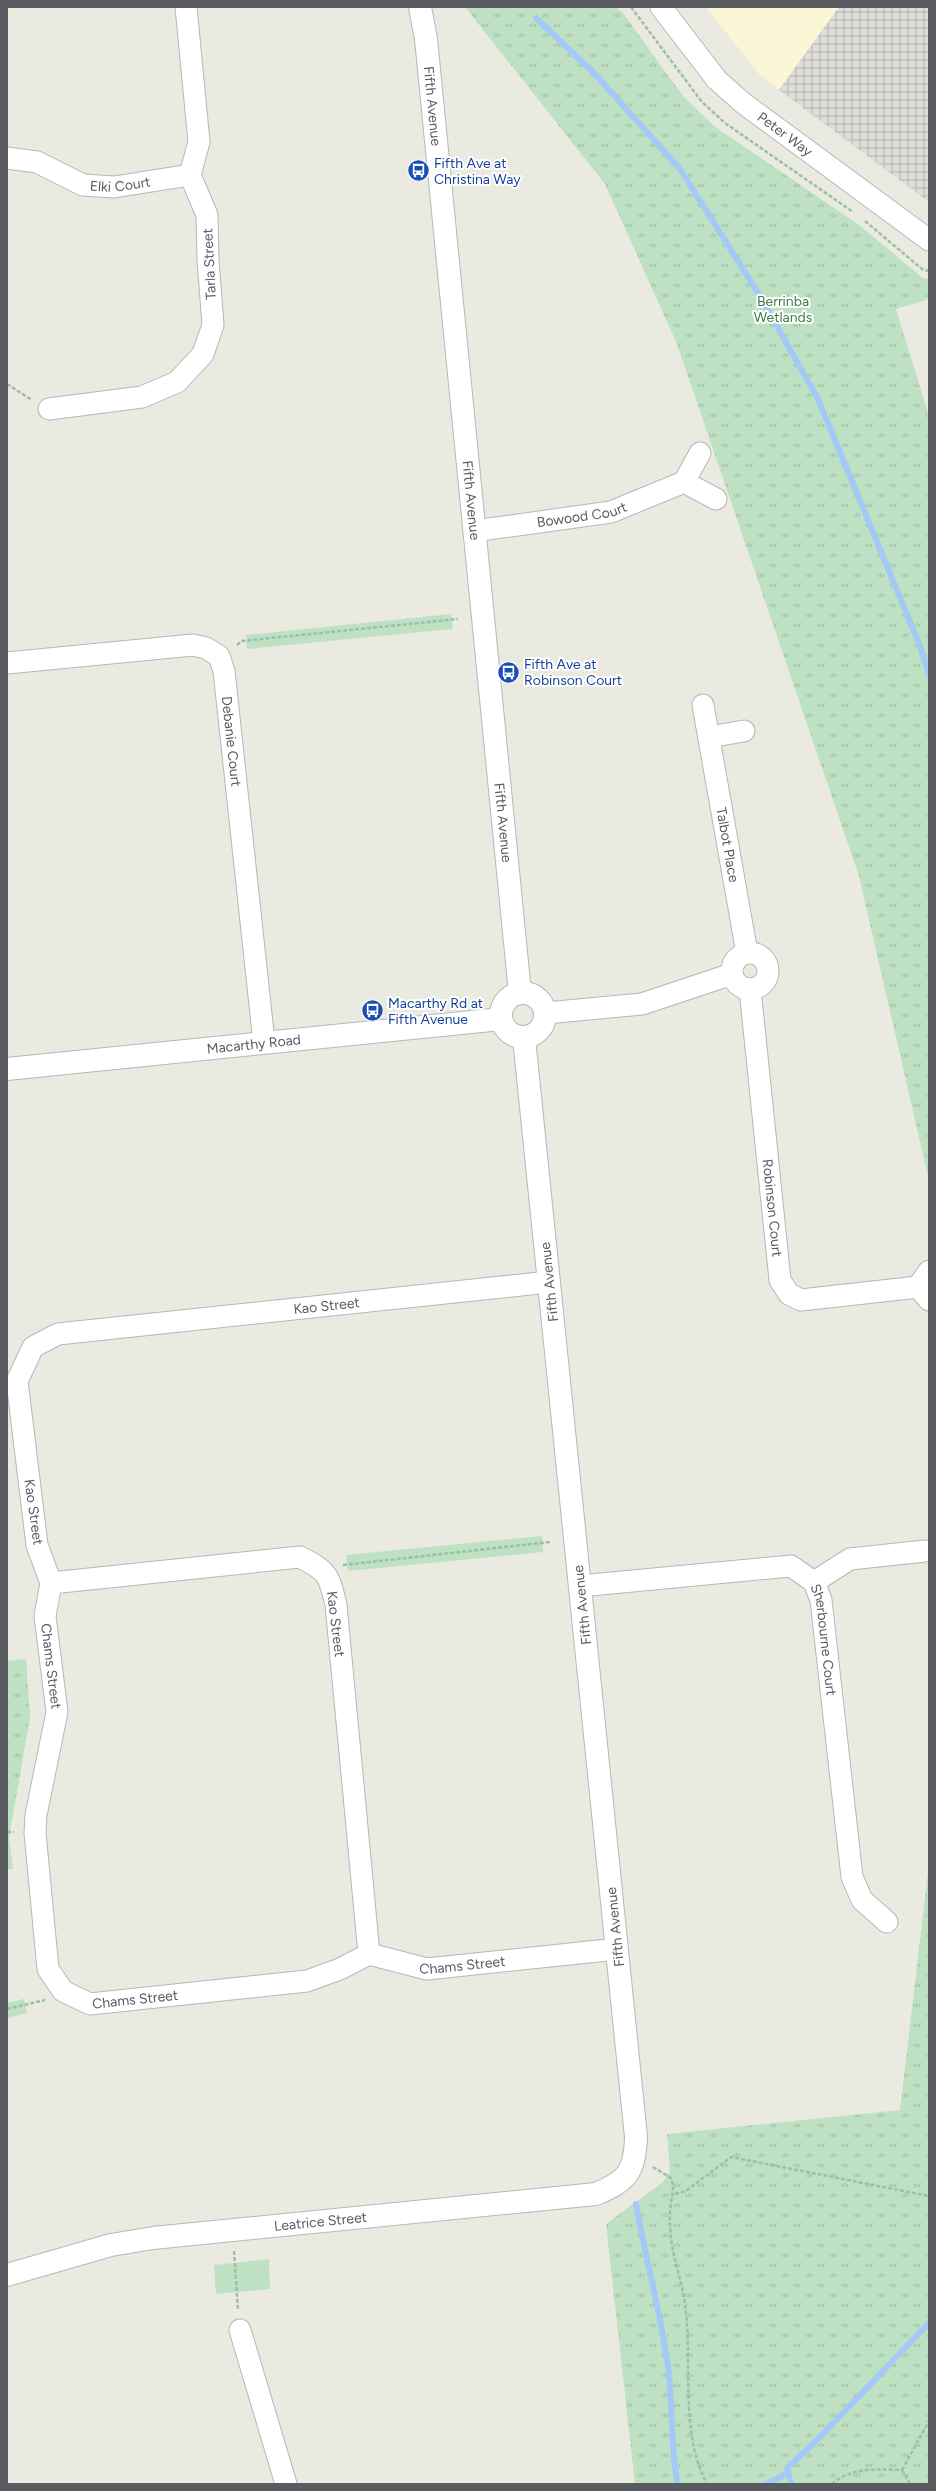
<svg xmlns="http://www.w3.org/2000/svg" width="936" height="2491" font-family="Figtree,sans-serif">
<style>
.commercial{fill:#faf6d6}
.industrial{fill:url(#industrial-grid)}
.green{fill:#bee1c3}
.park{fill:url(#park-tufts)}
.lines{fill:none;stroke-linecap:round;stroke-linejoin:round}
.stream{stroke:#a4c9f7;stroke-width:6}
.street-casing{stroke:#b6b7bc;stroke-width:23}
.secondary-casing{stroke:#b6b8be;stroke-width:24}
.path{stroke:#99c0a9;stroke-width:2.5;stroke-dasharray:4 2;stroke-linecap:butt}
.street{stroke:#fff;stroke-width:21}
.secondary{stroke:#fff;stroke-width:22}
.labels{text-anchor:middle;stroke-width:4;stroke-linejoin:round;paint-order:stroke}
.street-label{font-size:14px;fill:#595b60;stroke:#fff}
.transit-label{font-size:14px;fill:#164399;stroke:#fff;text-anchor:start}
.park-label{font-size:14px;fill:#3b7d46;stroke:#fff}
</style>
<defs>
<pattern id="industrial-grid" width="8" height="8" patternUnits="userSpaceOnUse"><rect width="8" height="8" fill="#deddd8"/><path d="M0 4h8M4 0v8" fill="none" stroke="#b7b6b3"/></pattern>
<pattern id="park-tufts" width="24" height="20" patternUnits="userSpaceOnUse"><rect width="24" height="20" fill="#bee1c3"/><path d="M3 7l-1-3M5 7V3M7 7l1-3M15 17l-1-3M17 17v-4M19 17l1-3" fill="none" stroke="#9db9a2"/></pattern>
</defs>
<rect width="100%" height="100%" fill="#ebeae0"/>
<path class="commercial" d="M 706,7 L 839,7 L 779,90 L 759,74 Z"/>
<path class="industrial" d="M 839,7 L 929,7 L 929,202 L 779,90 Z"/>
<path class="green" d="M 451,614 L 453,629 L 247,649 L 246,635 Z
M 542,1536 L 543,1552 L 348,1571 L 346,1555 Z
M 24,1999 L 27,2013 L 7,2018 L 7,2003 Z
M 269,2259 L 270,2289 L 216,2294 L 214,2265 Z"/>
<path class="park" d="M 465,7 L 615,7 L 623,13 L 683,96 L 714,126 L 859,225 L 923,278 L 929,279 L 929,299 L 896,309 L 929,416 L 929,1181 L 859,876 L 677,344 L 605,184 Z
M 26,1659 L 30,1717 L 9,1838 L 13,1869 L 7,1869 L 7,1661 Z
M 929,1864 L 929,2484 L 635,2484 L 606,2224 L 663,2182 L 670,2171 L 667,2134 L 900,2110 Z"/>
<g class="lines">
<path class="stream" d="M 536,18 L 594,73 L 680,169 L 760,296 L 818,399 L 920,646 L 929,675
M 636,2204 C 646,2262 662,2315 669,2375 C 673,2411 670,2448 678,2484
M 767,2484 L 788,2473
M 791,2484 L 787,2468 L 819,2438 L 929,2323"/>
<defs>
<g id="street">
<path id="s1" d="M 661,7 L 717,80 L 743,103 L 929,240"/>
<path id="s2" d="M 7,158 L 37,162 L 83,185 L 114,187 L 190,175"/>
<path d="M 49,409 L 142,397 L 177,382 L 203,354 L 213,325 L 208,260 L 207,215 L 190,175 L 199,142 L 186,7"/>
<path d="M 700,453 L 684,482 L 716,499"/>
<path id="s3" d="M 474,531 L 611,512 L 684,482"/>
<path id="s4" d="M 7,663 L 193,645 L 206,648 L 219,656 L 224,671 L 264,1042"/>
<path id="s5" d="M 703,705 L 747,953"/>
<path d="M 709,737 L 744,731"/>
<circle cx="750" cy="971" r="18"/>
<path id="s6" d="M 750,989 L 780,1280 L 789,1294 L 801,1300 L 918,1287"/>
<path d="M 546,1013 L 642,1004 L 732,974"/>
<path d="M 929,1271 L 918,1287 L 929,1300"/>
<path d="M 814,1582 L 850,1559 L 925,1551"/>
<path id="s7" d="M 51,1583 L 45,1616 L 57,1712 L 36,1815 L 35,1833 L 48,1969 L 63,1991 L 90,2004 L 307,1981 L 340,1969 L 369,1954 L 427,1969 L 617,1949"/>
<path id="s8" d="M 580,1586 L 791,1566 L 814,1582 L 821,1600 L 852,1877 L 862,1900 L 887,1922"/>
<path id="s9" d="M 369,1954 L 336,1605 C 329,1575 328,1571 300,1557 L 51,1583 L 37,1545 L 17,1381 L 33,1347 L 58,1334 L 549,1282"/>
<path d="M 240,2330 L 286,2484"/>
</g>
<g id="secondary">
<path id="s10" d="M 420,7 L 426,39 L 520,993"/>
<circle cx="523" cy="1015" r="22"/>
<path id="s11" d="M 7,1069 L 501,1019"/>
<path id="s12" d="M 7,2275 L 111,2245 L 153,2238 L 596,2194 C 627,2181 635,2172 636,2137 L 524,1038"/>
</g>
</defs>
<use href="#street" class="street-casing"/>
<use href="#secondary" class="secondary-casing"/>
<path class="path" d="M 631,7 L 702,102 L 725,123 L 853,212
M 865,221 L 922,269 L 929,271
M 7,384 L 32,400
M 237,645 L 242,641 L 458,619
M 343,1565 L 550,1542
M 7,1832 L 14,1832
M 7,2009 L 45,2000
M 653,2167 L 671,2178 C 675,2189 672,2193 671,2204 C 669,2214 670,2228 671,2238 C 674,2263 684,2287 686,2313 C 692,2368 680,2433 707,2484
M 675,2194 L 686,2191 L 731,2157 L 929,2196
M 234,2251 L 238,2310
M 902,2470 L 929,2421
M 902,2470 L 910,2484
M 832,2484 C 852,2467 877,2469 902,2470"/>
<use href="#street" class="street"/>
<use href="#secondary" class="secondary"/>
</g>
<defs>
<symbol id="bus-disc" viewBox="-11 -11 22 22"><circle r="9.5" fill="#1a4fb4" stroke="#fff"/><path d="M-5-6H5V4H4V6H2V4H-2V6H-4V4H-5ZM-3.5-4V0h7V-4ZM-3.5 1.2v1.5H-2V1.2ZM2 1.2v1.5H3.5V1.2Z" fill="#fff"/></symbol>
</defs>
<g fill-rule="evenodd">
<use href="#bus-disc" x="406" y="158" width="25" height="25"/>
<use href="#bus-disc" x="496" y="660" width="25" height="25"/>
<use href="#bus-disc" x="360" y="998" width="25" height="25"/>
</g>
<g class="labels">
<g class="street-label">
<text dy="5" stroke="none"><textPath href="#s10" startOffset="100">Fifth Avenue</textPath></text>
<text dy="5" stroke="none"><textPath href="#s1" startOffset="179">Peter Way</textPath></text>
<text dy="5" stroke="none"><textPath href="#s2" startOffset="119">Elki Court</textPath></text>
<text transform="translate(209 264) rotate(-93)" y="5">Tarla Street</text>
<text dy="5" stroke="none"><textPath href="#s10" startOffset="496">Fifth Avenue</textPath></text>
<text dy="5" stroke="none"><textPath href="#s3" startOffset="109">Bowood Court</textPath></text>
<text dy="5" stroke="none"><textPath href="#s4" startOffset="302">Debanie Court</textPath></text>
<text dy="5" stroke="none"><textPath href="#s10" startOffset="820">Fifth Avenue</textPath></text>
<text dy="5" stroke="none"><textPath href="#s5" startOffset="142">Talbot Place</textPath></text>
<text dy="5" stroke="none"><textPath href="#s11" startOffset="248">Macarthy Road</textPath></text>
<text dy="5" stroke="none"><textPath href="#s6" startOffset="220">Robinson Court</textPath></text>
<text transform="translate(549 1282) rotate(-96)" y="5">Fifth Avenue</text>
<text dy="5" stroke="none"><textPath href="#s9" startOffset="1206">Kao Street</textPath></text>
<text transform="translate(34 1512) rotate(82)" y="5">Kao Street</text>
<text transform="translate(582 1605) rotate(-96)" y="5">Fifth Avenue</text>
<text transform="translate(336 1624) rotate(83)" y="5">Kao Street</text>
<text dy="5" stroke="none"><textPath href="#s8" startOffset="299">Sherbourne Court</textPath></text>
<text dy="5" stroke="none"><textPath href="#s7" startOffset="84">Chams Street</textPath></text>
<text transform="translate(615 1927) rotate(-96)" y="5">Fifth Avenue</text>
<text dy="5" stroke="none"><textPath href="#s7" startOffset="828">Chams Street</textPath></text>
<text dy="5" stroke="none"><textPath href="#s7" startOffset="492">Chams Street</textPath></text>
<text dy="5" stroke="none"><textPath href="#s12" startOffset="319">Leatrice Street</textPath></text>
</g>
<g class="transit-label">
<text x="434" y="168">Fifth Ave at<tspan x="434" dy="16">Christina Way</tspan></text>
<text x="524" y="669">Fifth Ave at<tspan x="524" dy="16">Robinson Court</tspan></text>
<text x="388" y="1008">Macarthy Rd at<tspan x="388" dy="16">Fifth Avenue</tspan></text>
</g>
<g class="park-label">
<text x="783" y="306">Berrinba<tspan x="783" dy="16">Wetlands</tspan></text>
</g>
</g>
<rect width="936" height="2491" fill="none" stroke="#595b60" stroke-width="16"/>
</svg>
